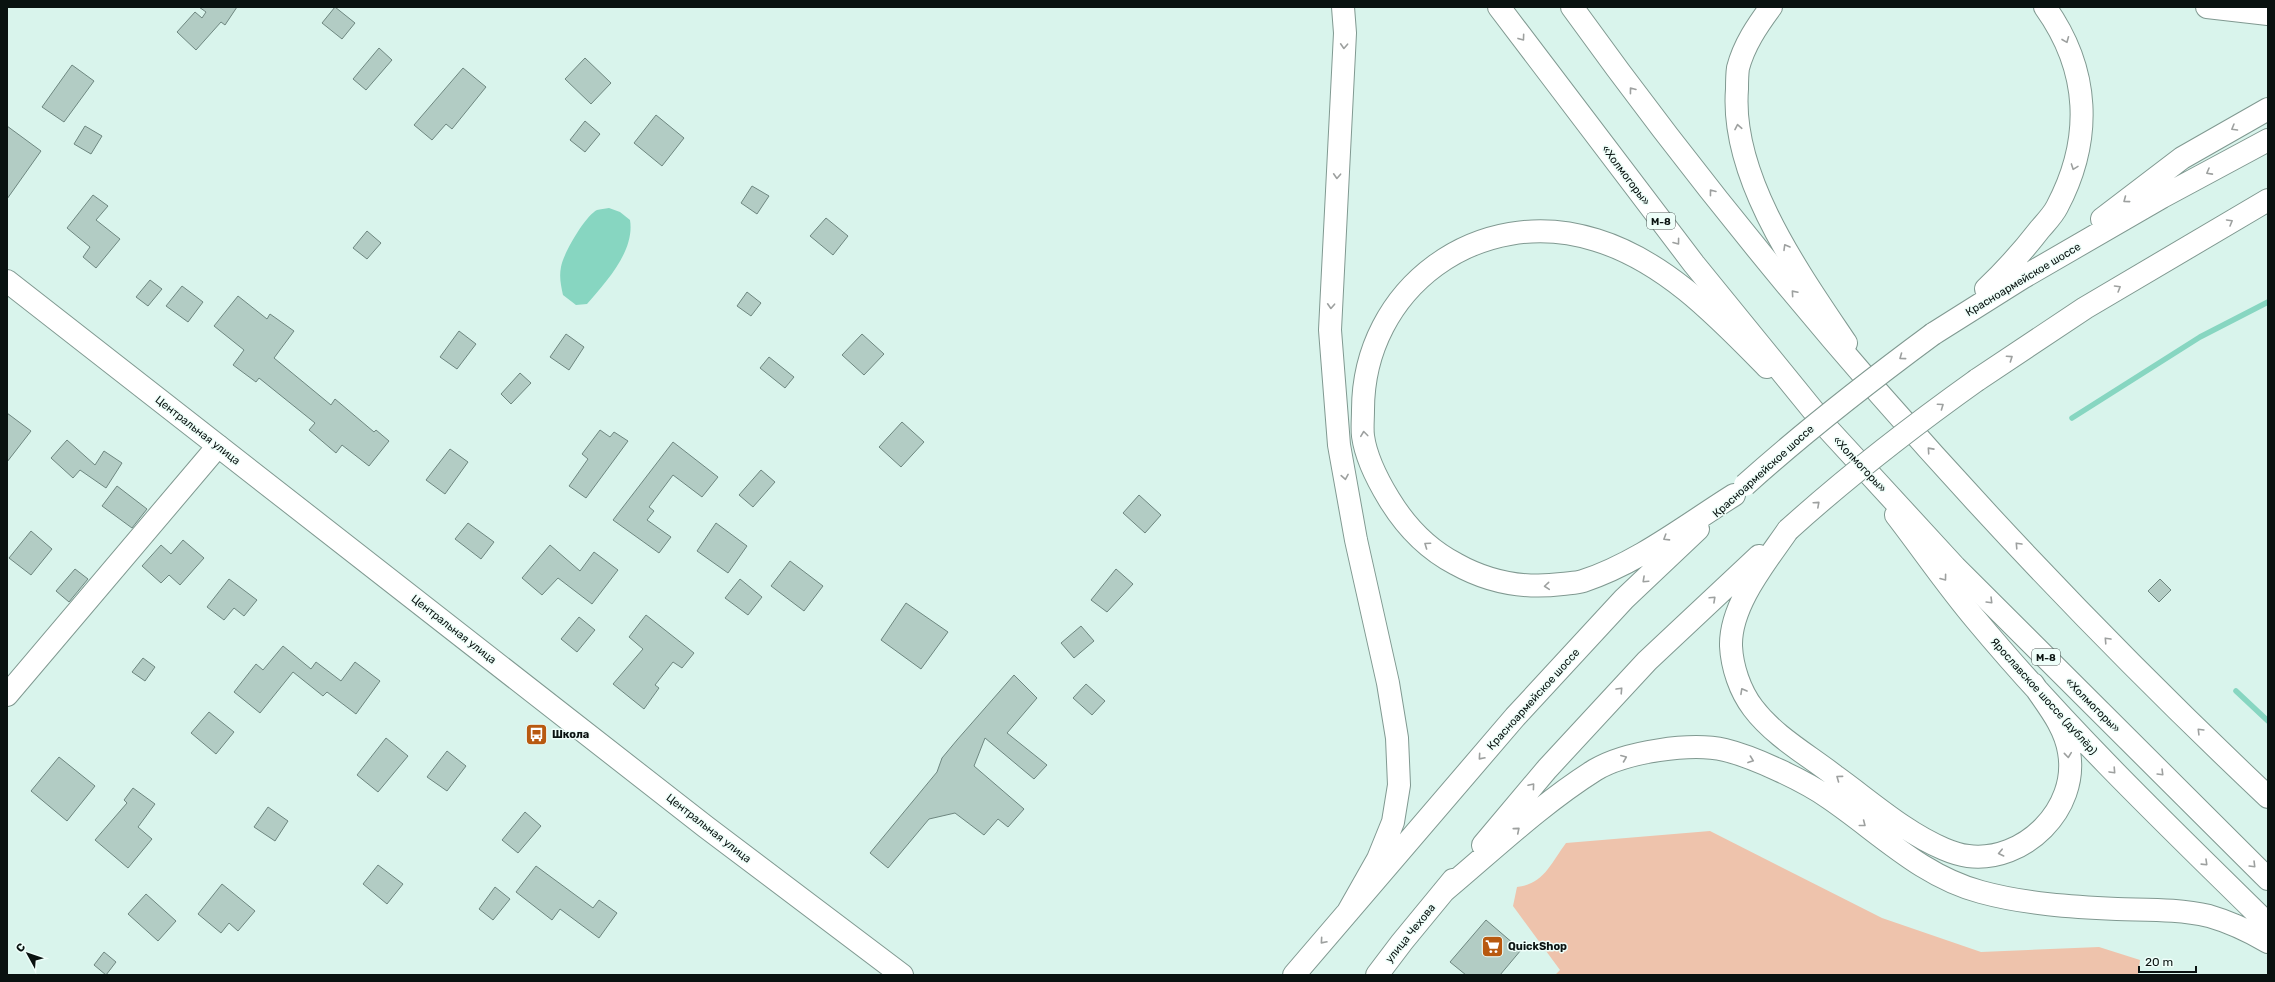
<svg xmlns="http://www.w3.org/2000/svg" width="2275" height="982" font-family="Rubik,sans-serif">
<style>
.green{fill:#eec3ac}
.water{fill:#87d6c1}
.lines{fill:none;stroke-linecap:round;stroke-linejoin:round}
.stream{stroke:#87d6c1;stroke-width:5.5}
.building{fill:#b2ccc4;stroke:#6e8780}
.street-casing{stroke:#809991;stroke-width:24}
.secondary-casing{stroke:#809991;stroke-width:24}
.highway-casing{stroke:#809991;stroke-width:24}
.street{stroke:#fff;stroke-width:22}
.secondary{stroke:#fff;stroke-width:22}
.highway{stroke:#fff;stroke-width:22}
.secondary-bridge-casing{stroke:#809991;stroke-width:24;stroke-linecap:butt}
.secondary-bridge{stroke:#fff;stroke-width:22}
.oneway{stroke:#9da09f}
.labels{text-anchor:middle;stroke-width:3;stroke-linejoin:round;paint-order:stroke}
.shield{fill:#eefef9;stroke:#4e5956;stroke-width:1}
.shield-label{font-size:10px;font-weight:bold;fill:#091210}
.street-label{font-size:11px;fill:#091210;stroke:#eefef9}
.poi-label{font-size:11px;font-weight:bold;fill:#091210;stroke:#eefef9;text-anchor:start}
</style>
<rect width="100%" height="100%" fill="#d9f4ec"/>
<path class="green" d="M 1710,831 L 1882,918 L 1981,952 L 2099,947 L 2140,960 L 2138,975 L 1555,975 L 1560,970 L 1513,906 L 1517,887 C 1544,884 1551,863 1566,843 Z"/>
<path class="water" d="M 609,208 L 620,212 L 630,220 C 635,251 606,282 587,304 L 576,305 L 563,295 C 561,286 559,277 561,267 C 563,254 585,216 597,210 C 600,209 605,209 609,208 Z"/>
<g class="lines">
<path class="stream" d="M 2072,418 L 2200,337 L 2268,302
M 2236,691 L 2268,721"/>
</g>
<path class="building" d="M 199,7 L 237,7 L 225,25 L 221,22 L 196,50 L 177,32 L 195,12 L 202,18 L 206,12 Z
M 335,7 L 355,23 L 342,39 L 322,23 Z
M 379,48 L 392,60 L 366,90 L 353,79 Z
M 585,58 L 611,83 L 591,104 L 565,79 Z
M 72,65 L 94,81 L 64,122 L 42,107 Z
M 463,68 L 486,87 L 452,129 L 446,124 L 432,140 L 414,125 Z
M 656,115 L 684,138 L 662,166 L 634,143 Z
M 585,121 L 600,134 L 585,152 L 570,140 Z
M 7,126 L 41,151 L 7,199 Z
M 85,126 L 102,136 L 91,154 L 74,144 Z
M 752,186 L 769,196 L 757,214 L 741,203 Z
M 93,195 L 108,206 L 96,220 L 120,239 L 96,268 L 83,257 L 90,247 L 67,228 Z
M 826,218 L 848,236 L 833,255 L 810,236 Z
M 367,231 L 381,243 L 367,259 L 353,248 Z
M 150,280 L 162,289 L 148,306 L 136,297 Z
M 182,286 L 203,302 L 188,322 L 166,306 Z
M 747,292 L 761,303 L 751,316 L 737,306 Z
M 238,296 L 267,319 L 270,314 L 294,331 L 274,358 L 331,405 L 335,399 L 374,432 L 376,430 L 389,441 L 369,466 L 342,445 L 336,453 L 309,430 L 315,423 L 259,378 L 256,382 L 233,365 L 244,350 L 214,326 Z
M 459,331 L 476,344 L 457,369 L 440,357 Z
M 566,334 L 584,347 L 569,370 L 550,357 Z
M 862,334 L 884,354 L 864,375 L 842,355 Z
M 769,357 L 794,377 L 785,388 L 760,368 Z
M 520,373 L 531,383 L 511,404 L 501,394 Z
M 7,413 L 31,431 L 7,462 Z
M 902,422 L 924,442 L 901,467 L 879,447 Z
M 600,430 L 610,437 L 614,432 L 628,441 L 586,498 L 569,486 L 588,459 L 582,454 Z
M 67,440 L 95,465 L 104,451 L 122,463 L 106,488 L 80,470 L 73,478 L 51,458 Z
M 673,442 L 718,477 L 702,497 L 673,475 L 649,507 L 654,511 L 647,520 L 671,537 L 659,553 L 613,520 Z
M 450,449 L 468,462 L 445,494 L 426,480 Z
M 761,470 L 775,482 L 753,507 L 739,495 Z
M 117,486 L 147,509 L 132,528 L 102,506 Z
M 1139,495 L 1161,515 L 1145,533 L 1123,513 Z
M 468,523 L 494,542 L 481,559 L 455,539 Z
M 716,523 L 747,546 L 728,573 L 697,551 Z
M 31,531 L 52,549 L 31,575 L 9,558 Z
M 183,540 L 204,558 L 180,585 L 169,575 L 161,583 L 142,566 L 161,545 L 171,554 Z
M 550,545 L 580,571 L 594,552 L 618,570 L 592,604 L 558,578 L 542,595 L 522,578 Z
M 790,561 L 823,586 L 804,611 L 771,586 Z
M 75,569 L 88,579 L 69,602 L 56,591 Z
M 1116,569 L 1133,584 L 1107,612 L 1091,600 Z
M 229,579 L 257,600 L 244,616 L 234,608 L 224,620 L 207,607 Z
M 740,579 L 762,597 L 748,615 L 725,598 Z
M 2160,579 L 2171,590 L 2159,602 L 2148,591 Z
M 906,603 L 948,632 L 921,669 L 881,640 Z
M 646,615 L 694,653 L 682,668 L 673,662 L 655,685 L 659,688 L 644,709 L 613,684 L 643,649 L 629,637 Z
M 579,617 L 595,630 L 577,652 L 561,639 Z
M 1081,626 L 1094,641 L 1074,658 L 1061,643 Z
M 283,646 L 311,669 L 316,662 L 341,681 L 355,662 L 380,681 L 356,714 L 327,692 L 323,696 L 293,672 L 260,713 L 234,692 L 256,664 L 263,670 Z
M 143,658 L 155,667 L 145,681 L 132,672 Z
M 1014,675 L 1037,698 L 1007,733 L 1047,765 L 1034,779 L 985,738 L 974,766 L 1024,809 L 1008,827 L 998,819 L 984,835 L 955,813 L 929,819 L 888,868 L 870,853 L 937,772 L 942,758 L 957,740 Z
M 1086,684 L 1105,701 L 1092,715 L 1073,698 Z
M 209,712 L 234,732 L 216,754 L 191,733 Z
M 386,738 L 408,756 L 378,792 L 357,775 Z
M 447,751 L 466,766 L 447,791 L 427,777 Z
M 59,757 L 95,786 L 67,821 L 31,791 Z
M 133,788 L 155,804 L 138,827 L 152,839 L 128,868 L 95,840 L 127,803 L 124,800 Z
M 268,807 L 288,821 L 275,841 L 254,827 Z
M 525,812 L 541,826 L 518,853 L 502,840 Z
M 378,865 L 403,884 L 387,904 L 363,884 Z
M 536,866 L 593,908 L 599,900 L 617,913 L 599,938 L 560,909 L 552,920 L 516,892 Z
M 222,884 L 255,911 L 238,931 L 229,923 L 221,933 L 198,914 Z
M 495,887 L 510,899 L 493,920 L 479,909 Z
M 146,894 L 176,921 L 158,941 L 128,914 Z
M 1486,920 L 1521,950 L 1500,975 L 1466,975 L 1450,962 Z
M 104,952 L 116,962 L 106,975 L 94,965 Z"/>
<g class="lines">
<defs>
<path id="street" d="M 7,695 L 218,446"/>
<path id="secondary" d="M 1343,7 L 1345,33 L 1330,330 L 1339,445 L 1356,540 L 1388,683 L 1397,738 L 1399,785 L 1393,822 L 1378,859 L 1348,912
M 1771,7 C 1757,26 1744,45 1738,68 C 1737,75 1737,83 1737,89 C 1730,177 1799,273 1846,343
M 2207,7 L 2268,14
M 2102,219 L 2182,158 L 2268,109
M 7,281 L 706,827 L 902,975
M 1986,289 C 2006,270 2023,251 2040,229 C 2046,222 2053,215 2057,207 C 2093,139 2090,70 2045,7
M 1933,334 L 2022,278 L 2162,197 L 2268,140
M 1977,380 L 2085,308 L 2268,200
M 1734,495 C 1686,525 1638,563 1583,581 C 1577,583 1569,583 1562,584 C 1524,589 1490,583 1456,564 C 1427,549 1406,527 1389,499 C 1378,481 1366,458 1363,436 C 1362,428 1363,419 1363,410 C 1363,288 1479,203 1596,240 C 1665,261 1718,317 1767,367
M 1896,515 C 1923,550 1948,587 1977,621 C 2067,729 2168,826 2268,924
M 1788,530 C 1766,562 1730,605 1731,646 C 1732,667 1740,691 1753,708 C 1774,736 1808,755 1835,776 C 1870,801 1904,832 1944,849 C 1951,852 1960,855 1968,856 C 2024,863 2079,809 2069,752 C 2065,726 2047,705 2033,684
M 1483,845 L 1547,769 L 1647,661 L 1759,556
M 1444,891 C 1493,850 1541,804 1595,770 C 1625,752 1691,742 1725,750 C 1754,757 1805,781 1829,798 C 1879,832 1921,876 1981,892 C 2025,904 2072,907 2117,909 C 2148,910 2179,909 2209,916 C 2230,922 2249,931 2268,942
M 1294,975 L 1515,717 L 1624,599 L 1698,529
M 1377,975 L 1402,942 L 1453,880"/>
<path id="highway" d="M 1499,7 L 1694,264 L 1829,430 L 1955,567 L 2268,879
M 1572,7 C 1777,292 2013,556 2268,797"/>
</defs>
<use href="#street" class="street-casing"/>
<use href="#secondary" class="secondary-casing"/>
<use href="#highway" class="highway-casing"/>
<use href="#street" class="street"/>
<use href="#secondary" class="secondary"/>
<use href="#highway" class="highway"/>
<defs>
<path id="secondary-bridge" d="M 1745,485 C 1805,431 1868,382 1933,334
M 1788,530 C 1849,475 1911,427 1977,380"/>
</defs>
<use href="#secondary-bridge" class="secondary-bridge-casing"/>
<use href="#secondary-bridge" class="secondary-bridge"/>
</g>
<defs><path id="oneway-chevron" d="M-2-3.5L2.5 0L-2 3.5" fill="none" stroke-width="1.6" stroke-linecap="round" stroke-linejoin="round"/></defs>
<g class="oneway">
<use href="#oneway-chevron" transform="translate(1522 38) rotate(54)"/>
<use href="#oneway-chevron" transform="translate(2066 40) rotate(68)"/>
<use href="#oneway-chevron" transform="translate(1344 46) rotate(93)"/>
<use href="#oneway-chevron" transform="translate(1632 90) rotate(-128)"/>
<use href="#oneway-chevron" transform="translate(1738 127) rotate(-101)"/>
<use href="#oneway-chevron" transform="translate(2234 128) rotate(150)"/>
<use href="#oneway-chevron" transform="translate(2074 167) rotate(110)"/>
<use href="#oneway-chevron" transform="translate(2209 172) rotate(151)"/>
<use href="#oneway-chevron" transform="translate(1337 176) rotate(93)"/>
<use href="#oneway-chevron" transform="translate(1712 192) rotate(-128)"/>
<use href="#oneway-chevron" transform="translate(2126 200) rotate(143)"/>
<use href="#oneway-chevron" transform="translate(2230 222) rotate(-30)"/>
<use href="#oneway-chevron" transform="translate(1677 242) rotate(53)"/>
<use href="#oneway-chevron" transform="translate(1786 247) rotate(-120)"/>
<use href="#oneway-chevron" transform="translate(2118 288) rotate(-31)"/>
<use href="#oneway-chevron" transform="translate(1794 293) rotate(-131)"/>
<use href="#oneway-chevron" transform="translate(1331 306) rotate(93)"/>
<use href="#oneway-chevron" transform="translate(1902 357) rotate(144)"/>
<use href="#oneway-chevron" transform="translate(2010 358) rotate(-34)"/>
<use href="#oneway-chevron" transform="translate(1941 406) rotate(-35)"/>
<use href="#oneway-chevron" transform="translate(1364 434) rotate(-97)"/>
<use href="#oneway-chevron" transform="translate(1930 450) rotate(-132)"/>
<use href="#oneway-chevron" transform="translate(1345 477) rotate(80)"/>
<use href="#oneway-chevron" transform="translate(1817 504) rotate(-42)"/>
<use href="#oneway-chevron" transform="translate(1666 538) rotate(148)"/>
<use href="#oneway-chevron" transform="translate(1427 545) rotate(-145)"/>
<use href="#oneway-chevron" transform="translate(2018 545) rotate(-133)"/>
<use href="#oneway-chevron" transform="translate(1944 578) rotate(53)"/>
<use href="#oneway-chevron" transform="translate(1645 580) rotate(137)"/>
<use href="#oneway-chevron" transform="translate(1547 586) rotate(175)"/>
<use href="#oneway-chevron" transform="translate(1713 599) rotate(-43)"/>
<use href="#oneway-chevron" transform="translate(1990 601) rotate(45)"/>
<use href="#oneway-chevron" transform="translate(2107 640) rotate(-133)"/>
<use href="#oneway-chevron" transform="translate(1620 690) rotate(-47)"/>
<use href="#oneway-chevron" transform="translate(1743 691) rotate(-119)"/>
<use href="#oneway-chevron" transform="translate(2200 731) rotate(-135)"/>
<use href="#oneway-chevron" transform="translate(2068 755) rotate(84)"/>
<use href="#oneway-chevron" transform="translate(1481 757) rotate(131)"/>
<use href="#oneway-chevron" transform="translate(1624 758) rotate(-22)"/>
<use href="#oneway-chevron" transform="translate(1751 760) rotate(20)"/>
<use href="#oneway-chevron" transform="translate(2113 771) rotate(47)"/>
<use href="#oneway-chevron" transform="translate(2161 773) rotate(45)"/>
<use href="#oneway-chevron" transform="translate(1839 778) rotate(-144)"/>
<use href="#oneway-chevron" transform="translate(1532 786) rotate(-50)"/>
<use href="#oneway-chevron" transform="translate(1863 824) rotate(38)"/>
<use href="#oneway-chevron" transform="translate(1517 830) rotate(-40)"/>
<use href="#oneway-chevron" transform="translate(2001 853) rotate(167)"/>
<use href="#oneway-chevron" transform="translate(2205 863) rotate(44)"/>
<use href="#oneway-chevron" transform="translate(2253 865) rotate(45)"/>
<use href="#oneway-chevron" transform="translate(1323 941) rotate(131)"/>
</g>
<defs>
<symbol id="bus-square" viewBox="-11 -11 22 22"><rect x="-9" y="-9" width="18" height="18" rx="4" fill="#b85910" stroke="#eefef9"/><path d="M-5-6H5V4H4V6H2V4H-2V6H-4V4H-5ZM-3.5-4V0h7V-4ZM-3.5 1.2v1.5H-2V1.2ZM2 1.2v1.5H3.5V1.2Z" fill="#fff"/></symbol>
<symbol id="supermarket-square" viewBox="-11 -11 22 22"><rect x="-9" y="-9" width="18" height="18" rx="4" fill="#b85910" stroke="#eefef9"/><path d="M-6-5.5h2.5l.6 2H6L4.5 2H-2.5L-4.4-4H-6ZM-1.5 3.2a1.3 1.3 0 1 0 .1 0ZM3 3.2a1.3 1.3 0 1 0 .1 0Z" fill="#fff"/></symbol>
</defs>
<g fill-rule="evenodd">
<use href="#bus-square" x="524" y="722" width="25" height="25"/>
<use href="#supermarket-square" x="1480" y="934" width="25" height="25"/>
</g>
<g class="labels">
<g class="shield">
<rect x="1647" y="213" width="28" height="16" rx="3"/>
<rect x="2032" y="649" width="28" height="16" rx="3"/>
</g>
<g class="shield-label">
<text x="1661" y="225">М-8</text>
<text x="2046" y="661">М-8</text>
</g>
<g class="street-label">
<text transform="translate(1626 175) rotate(53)" y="4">«Холмогоры»</text>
<text transform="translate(2023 279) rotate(-31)" y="4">Красноармейское шоссе</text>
<text transform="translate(198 430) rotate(38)" y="4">Центральная улица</text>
<text transform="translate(1860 464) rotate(47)" y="4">«Холмогоры»</text>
<text transform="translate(1763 471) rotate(-42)" y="4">Красноармейское шоссе</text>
<text transform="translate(454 629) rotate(38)" y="4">Центральная улица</text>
<text transform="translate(2044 696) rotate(48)" y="4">Ярославское шоссе (дублёр)</text>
<text transform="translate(1533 699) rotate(-48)" y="4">Красноармейское шоссе</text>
<text transform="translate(2093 705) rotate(45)" y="4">«Холмогоры»</text>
<text transform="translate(709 828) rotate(38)" y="4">Центральная улица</text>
<text transform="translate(1410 933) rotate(-51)" y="4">улица Чехова</text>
</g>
<g class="poi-label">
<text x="552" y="738">Школа</text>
<text x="1508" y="950">QuickShop</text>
</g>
</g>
<rect width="2275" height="982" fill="none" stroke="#091210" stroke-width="16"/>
<g transform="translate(28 954) rotate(310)" stroke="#eefef9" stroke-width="3" paint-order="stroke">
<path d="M0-3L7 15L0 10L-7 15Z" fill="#091210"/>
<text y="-6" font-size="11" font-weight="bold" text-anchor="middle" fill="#091210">С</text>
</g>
<path d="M2139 966v6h57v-6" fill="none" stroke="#091210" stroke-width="2"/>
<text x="2145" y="966" font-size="12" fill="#091210" stroke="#eefef9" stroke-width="3" paint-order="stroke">20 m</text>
</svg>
